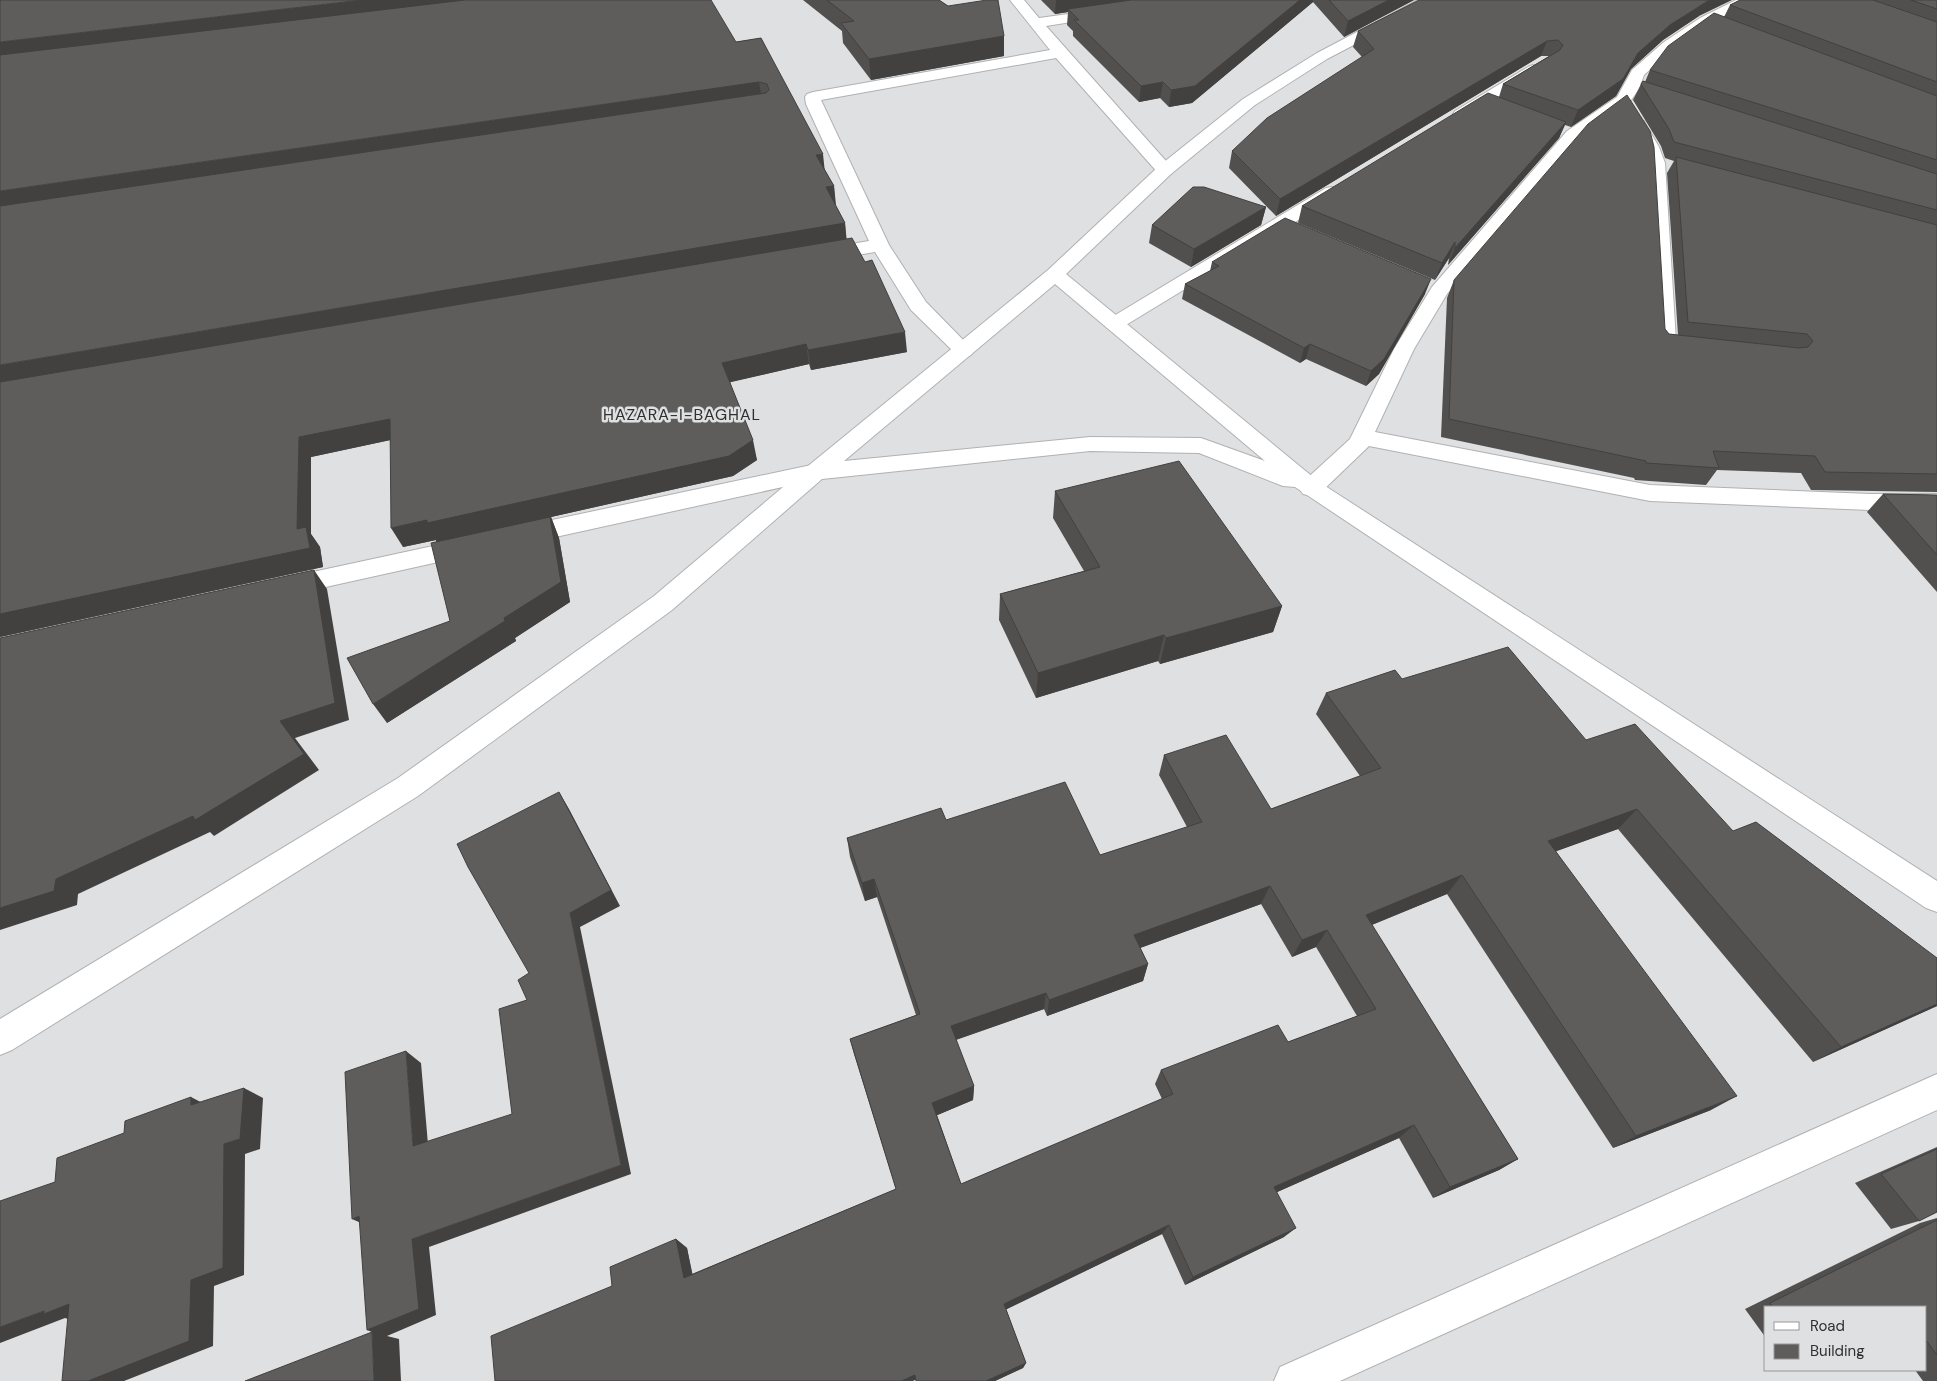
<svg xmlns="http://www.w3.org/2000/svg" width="1937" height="1381" font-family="'DM Sans',sans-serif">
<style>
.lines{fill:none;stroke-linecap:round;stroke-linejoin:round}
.street-casing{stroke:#b0b1b3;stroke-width:2}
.secondary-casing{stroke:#b0b1b3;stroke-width:2}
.street{fill:#fff;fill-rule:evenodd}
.secondary{fill:#fff;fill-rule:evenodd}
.wall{fill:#51504f;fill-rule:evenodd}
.shaded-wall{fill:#424140}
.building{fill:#5e5d5c;stroke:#424140;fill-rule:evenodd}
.labels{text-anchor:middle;stroke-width:5;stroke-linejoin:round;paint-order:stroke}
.neighbourhood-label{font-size:16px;letter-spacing:1px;fill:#2f2f30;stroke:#dee0e1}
</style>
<rect width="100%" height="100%" fill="#dee0e1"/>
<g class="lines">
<defs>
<path id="street" d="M 1010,0 L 1024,0 L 1039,18 L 1105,9 L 1110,10 L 1112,13 L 1110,16 L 1046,26 L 1174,170 L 1171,174 L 1165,175 L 1159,174 L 1056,58 L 821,100 L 889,245 L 926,302 L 974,351 L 971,355 L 964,357 L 957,355 L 911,310 L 875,252 L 822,261 L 815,259 L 812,255 L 815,251 L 822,249 L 869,241 L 806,104 L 805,97 L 807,94 L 813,92 L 1050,50 Z
M 1736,0 L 1754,0 L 1752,3 L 1710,24 L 1674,48 L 1644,75 L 1639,89 L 1629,103 L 1579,139 L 1447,294 L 1414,349 L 1375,432 L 1650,485 L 1870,494 L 1937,494 L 1937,510 L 1870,510 L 1650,501 L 1369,446 L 1319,494 L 1311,496 L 1303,494 L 1299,488 L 1303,482 L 1350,439 L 1394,349 L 1432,287 L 1567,131 L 1617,97 L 1632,70 L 1664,42 L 1700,18 Z
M 1533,65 L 1538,67 L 1541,70 L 1538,73 L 1467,117 L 1455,117 L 1453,114 L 1455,111 L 1528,67 Z
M 1638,120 L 1644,121 L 1646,125 L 1659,147 L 1665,163 L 1676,341 L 1692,344 L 1695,348 L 1692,352 L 1685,354 L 1659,350 L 1656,346 L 1647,163 L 1643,147 L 1630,125 L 1632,121 Z
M 1332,187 L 1338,188 L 1341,192 L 1338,196 L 1121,328 L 1114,330 L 1107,328 L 1104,324 L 1107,320 L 1326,188 Z
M 816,464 L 824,466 L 828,472 L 824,478 L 519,545 L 510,542 L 507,536 L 510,530 L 519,527 Z
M 470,538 L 479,541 L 482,547 L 479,553 L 285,596 L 276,594 L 272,587 L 276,580 L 285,578 Z
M 1937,1074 L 1937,1110 L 1340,1381 L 1274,1381 L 1280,1367 Z"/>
<path id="secondary" d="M 1418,0 L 1436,0 L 1434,3 L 1327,59 L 1255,105 L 1171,174 L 1066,274 L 1319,482 L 1937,881 L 1937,912 L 1926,908 L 1295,487 L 1283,486 L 1199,453 L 1090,451 L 822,479 L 672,610 L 418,796 L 12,1050 L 0,1055 L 0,1019 L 398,778 L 654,596 L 808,466 L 1048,270 L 1159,166 L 1243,99 L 1317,53 ZM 1055,284 L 1265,461 L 1201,438 L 1090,437 L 844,461 Z"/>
</defs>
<use href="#street" class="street-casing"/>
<use href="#secondary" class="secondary-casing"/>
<use href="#street" class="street"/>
<use href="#secondary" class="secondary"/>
</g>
<path class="wall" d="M 803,0 L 939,0 L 948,6 L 1004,36 L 1004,56 L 871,80 L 843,43 L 842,31 Z
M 1041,0 L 1414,0 L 1344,37 L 1313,2 L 1192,103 L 1169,107 L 1160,98 L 1139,102 L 1073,36 L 1073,31 L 1067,25 L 1068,12 L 1055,14 Z
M 1740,0 L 1937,0 L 1937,492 L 1811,490 L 1801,473 L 1717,470 L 1706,485 L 1635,480 L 1634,478 L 1441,437 L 1447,298 L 1454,280 L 1665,329 L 1669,334 L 1678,335 L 1667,173 L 1674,161 L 1665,158 L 1661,146 L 1633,100 L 1641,84 L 1645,82 L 1650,70 L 1724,17 L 1730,5 Z
M 1699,16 L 1663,40 L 1631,69 L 1616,96 L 1571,127 L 1565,125 L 1559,138 L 1448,265 L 1449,258 L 1435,280 L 1298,223 L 1302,206 L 1499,97 L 1503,84 L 1549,56 L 1541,56 L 1276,216 L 1229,168 L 1232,151 L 1362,57 L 1353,47 L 1358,31 Z
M 761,38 L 825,170 L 834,186 L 835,205 L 845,223 L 846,239 L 907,352 L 811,370 L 809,364 L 730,382 L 757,460 L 733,476 L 551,517 L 559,538 L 570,602 L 515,638 L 516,641 L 387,723 L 450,621 L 436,540 L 403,547 L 390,440 L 311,457 L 311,534 L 320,547 L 323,567 L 0,637 L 736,42 Z
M 1266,207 L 1261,225 L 1191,267 L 1149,243 L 1152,225 Z
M 1212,262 L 1425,294 L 1379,374 L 1366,386 L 1306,359 L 1300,363 L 1182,299 L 1185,284 L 1210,271 Z
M 1055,491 L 1282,606 L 1273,632 L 1160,664 L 1158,661 L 1036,698 L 999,620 L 1000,594 L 1084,571 L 1053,518 Z
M 1883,494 L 1937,495 L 1937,592 L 1867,512 Z
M 1402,679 L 1586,740 L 1733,831 L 1937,1006 L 1813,1062 L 1618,829 L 1556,851 L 1711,1110 L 1613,1148 L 1447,894 L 1372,925 L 1518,1159 L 1499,1170 L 1433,1198 L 1399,1138 L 1277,1192 L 1284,1237 L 1185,1285 L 1162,1234 L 1006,1309 L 1026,1363 L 1023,1368 L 995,1381 L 916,1381 L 916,1380 L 612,1286 L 676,1239 L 687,1248 L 692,1274 L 896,1189 L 854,1054 L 850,1039 L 916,1015 L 877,897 L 865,901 L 850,857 L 847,838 L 946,820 L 1100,855 L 1187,827 L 1159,775 L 1164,755 L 1271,809 L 1360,776 L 1316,714 L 1326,693 ZM 1261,904 L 1292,957 L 1316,947 L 1357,1016 L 1288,1042 L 1161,1070 L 1155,1084 L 1162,1099 L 961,1184 L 937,1115 L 973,1100 L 974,1086 L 956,1040 L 1044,1009 L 1047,1016 L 1143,981 L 1148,964 L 1140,948 Z
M 1937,1147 L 1937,1212 L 1919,1221 L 1891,1229 L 1855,1183 Z
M 1937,1218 L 1937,1381 L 1923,1381 L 1915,1370 L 1926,1370 L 1926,1307 L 1766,1307 L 1766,1338 L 1745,1309 L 1920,1223 Z"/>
<path class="shaded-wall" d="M 362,0 L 518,0 L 0,61 L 0,42 Z
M 1056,0 L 1151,0 L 1068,9 L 1068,12 L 1055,14 Z
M 1300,0 L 1313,0 L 1313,2 L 1192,103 L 1169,107 L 1171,90 Z
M 1389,0 L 1414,0 L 1344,37 L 1348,21 Z
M 1709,0 L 1732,0 L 1699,16 L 1663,40 L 1631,69 L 1616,96 L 1571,127 L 1578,110 L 1638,53 L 1670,25 Z
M 1004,36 L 1004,56 L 871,80 L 869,59 Z
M 1547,41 L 1541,56 L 1276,216 L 1280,199 Z
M 759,82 L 762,100 L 0,212 L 0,191 Z
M 1163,82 L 1160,98 L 1139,102 L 1141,86 Z
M 1566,122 L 1559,138 L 1448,265 L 1455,248 Z
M 823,154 L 825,173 L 816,155 Z
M 834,186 L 836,205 L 828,207 L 826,187 Z
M 1266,207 L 1261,225 L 1191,267 L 1194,249 Z
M 845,223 L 847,243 L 0,388 L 0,365 Z
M 1455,242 L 1449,258 L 1435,280 L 1442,263 Z
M 1431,279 L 1425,294 L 1379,374 L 1366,386 L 1371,371 Z
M 905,332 L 907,352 L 811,370 L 808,350 Z
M 806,344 L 809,364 L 727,383 L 722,363 Z
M 1310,344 L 1306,359 L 1300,363 L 1304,348 Z
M 390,419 L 400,438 L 311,457 L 311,534 L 320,547 L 323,567 L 0,637 L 0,614 L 297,529 L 299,437 Z
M 753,440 L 757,460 L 733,476 L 551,517 L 559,538 L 570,602 L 515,638 L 516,641 L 387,723 L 373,704 L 505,621 L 437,543 L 436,540 L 403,547 L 391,528 Z
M 314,570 L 327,589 L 349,720 L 295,738 L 319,770 L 214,836 L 210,832 L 78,894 L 77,905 L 0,930 L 0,908 L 56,879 L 280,721 Z
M 1282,606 L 1273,632 L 1160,664 L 1166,638 Z
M 1164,635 L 1158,661 L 1036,698 L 1038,673 Z
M 559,792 L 569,809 L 620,906 L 580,927 L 631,1174 L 429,1247 L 436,1315 L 387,1336 L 399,1339 L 401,1381 L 374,1381 L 372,1332 L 367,1330 L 412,1239 L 621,1165 L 570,913 Z
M 1637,809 L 1618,829 L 1532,860 L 1548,841 Z
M 1462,875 L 1447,894 L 1354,932 L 1366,915 Z
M 874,879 L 877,897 L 865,901 L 862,883 Z
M 1270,886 L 1261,904 L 1129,952 L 1134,935 Z
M 1327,930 L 1316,947 L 1292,957 L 1302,940 Z
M 1148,964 L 1143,981 L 1047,1016 L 1049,1000 Z
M 1046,993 L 1044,1009 L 952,1041 L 951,1026 Z
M 1937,1004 L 1937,1006 L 1813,1062 L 1841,1047 Z
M 406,1051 L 421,1063 L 429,1156 L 413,1146 Z
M 974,1086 L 973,1100 L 933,1117 L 932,1103 Z
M 244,1088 L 263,1098 L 260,1149 L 245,1154 L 244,1275 L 214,1286 L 213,1346 L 124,1381 L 88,1381 L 191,1280 L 224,1144 Z
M 1737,1096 L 1711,1110 L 1613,1148 L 1636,1136 Z
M 191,1097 L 212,1108 L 191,1105 Z
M 1414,1125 L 1399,1138 L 1264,1198 L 1274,1187 Z
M 1518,1159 L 1499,1170 L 1433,1198 L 1450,1187 Z
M 359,1216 L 370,1227 L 352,1219 Z
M 1169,1225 L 1162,1234 L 1003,1311 L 1004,1304 Z
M 1296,1228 L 1284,1237 L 1185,1285 L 1193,1277 Z
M 676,1239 L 687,1248 L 695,1286 L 684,1278 Z
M 69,1304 L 71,1320 L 65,1318 L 0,1343 L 0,1327 L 44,1311 Z
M 1026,1363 L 1023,1368 L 995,1381 L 986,1381 Z
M 915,1375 L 917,1379 L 913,1381 L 901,1381 Z"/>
<path class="building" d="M 0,0 L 362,0 L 0,42 Z
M 465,0 L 711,0 L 736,42 L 761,38 L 823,154 L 816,155 L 834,186 L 826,187 L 845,223 L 0,365 L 0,206 L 766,93 L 769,90 L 767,84 L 759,82 L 0,191 L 0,55 Z
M 827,0 L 939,0 L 948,6 L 987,0 L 998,0 L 1004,36 L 869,59 L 841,23 L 854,21 Z
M 1131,0 L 1300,0 L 1195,86 L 1171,90 L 1163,82 L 1141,86 L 1074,20 L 1079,20 L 1068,9 Z
M 1329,0 L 1389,0 L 1348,21 Z
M 1419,0 L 1709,0 L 1670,25 L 1638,53 L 1623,79 L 1578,110 L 1503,84 L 1560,50 L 1563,45 L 1558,40 L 1547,41 L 1280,199 L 1232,151 L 1267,118 L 1374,49 L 1358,31 Z
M 1740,0 L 1873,0 L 1937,22 L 1937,82 L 1730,5 Z
M 1911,0 L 1937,0 L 1937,9 Z
M 1714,13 L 1937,96 L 1937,160 L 1650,70 L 1668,46 Z
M 1643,81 L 1937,174 L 1937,210 L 1674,142 L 1669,129 L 1641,84 Z
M 1488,93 L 1566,122 L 1455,248 L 1455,242 L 1442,263 L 1302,206 Z
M 1627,95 L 1650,131 L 1654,147 L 1665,329 L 1669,334 L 1799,348 L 1808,347 L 1813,341 L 1807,334 L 1688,322 L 1676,157 L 1937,225 L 1937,474 L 1825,472 L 1815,456 L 1713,451 L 1719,468 L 1646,463 L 1646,461 L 1449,419 L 1454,280 L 1588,124 Z
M 1193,187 L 1204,187 L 1266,207 L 1194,249 L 1152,225 Z
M 1285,218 L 1431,279 L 1384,359 L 1371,371 L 1310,344 L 1304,348 L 1185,284 L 1219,266 L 1212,262 Z
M 852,238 L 865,262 L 872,260 L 905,332 L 808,350 L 806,344 L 722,363 L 753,440 L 729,456 L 427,523 L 427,520 L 391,528 L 390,419 L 299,437 L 297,529 L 306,527 L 310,548 L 0,614 L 0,382 Z
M 1179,461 L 1282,606 L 1166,638 L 1164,635 L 1038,673 L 1000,594 L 1100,567 L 1055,491 Z
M 1883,494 L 1937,495 L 1937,555 Z
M 550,517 L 561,582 L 504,618 L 505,621 L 373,704 L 347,658 L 450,621 L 431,543 Z
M 314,570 L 335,703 L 280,721 L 304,754 L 195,820 L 193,816 L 56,879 L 54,891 L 0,908 L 0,638 Z
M 1508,647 L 1586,740 L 1635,724 L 1733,831 L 1756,822 L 1937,958 L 1937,1004 L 1841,1047 L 1637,809 L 1548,841 L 1737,1096 L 1636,1136 L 1462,875 L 1366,915 L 1518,1159 L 1450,1187 L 1414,1125 L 1274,1187 L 1296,1228 L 1193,1277 L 1169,1225 L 1004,1304 L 1026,1363 L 986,1381 L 916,1381 L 915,1375 L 901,1381 L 495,1381 L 491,1336 L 612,1286 L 610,1267 L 676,1239 L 684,1278 L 896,1189 L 850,1039 L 920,1014 L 874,879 L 862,883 L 847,838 L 941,808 L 946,820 L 1065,782 L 1100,855 L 1202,822 L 1164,755 L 1226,735 L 1271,809 L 1381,768 L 1326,693 L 1395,670 L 1402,679 ZM 1270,886 L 1302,940 L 1327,930 L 1376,1009 L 1288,1042 L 1278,1025 L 1161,1070 L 1173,1094 L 961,1184 L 932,1103 L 974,1086 L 951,1026 L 1046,993 L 1049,1000 L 1148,964 L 1134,935 Z
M 559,792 L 611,890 L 570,913 L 621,1165 L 412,1239 L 419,1309 L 367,1330 L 359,1216 L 352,1219 L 345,1072 L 406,1051 L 413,1146 L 512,1114 L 499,1009 L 527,1000 L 518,980 L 529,973 L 468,867 L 457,844 Z
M 244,1088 L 240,1139 L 224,1144 L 223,1268 L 191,1280 L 189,1341 L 88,1381 L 62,1381 L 69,1304 L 44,1314 L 44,1311 L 0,1327 L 0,1201 L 55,1182 L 57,1158 L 124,1133 L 125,1121 L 191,1097 L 191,1105 Z
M 1937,1149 L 1937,1212 L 1919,1221 L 1881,1174 Z
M 1937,1220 L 1937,1355 L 1926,1340 L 1926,1307 L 1773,1307 L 1770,1303 Z
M 372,1332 L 374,1381 L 245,1381 Z"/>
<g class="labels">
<g class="neighbourhood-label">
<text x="682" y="420">HAZARA-I-BAGHAL</text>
</g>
</g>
<rect x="1764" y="1306" width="162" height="65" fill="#dee0e1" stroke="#98999a"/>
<rect x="1774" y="1322" width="25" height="8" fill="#ffffff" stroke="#98999a"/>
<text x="1810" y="1331" font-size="15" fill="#2f2f30">Road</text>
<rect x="1774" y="1344" width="25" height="15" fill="#5e5d5c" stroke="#98999a"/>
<text x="1810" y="1356" font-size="15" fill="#2f2f30">Building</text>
</svg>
